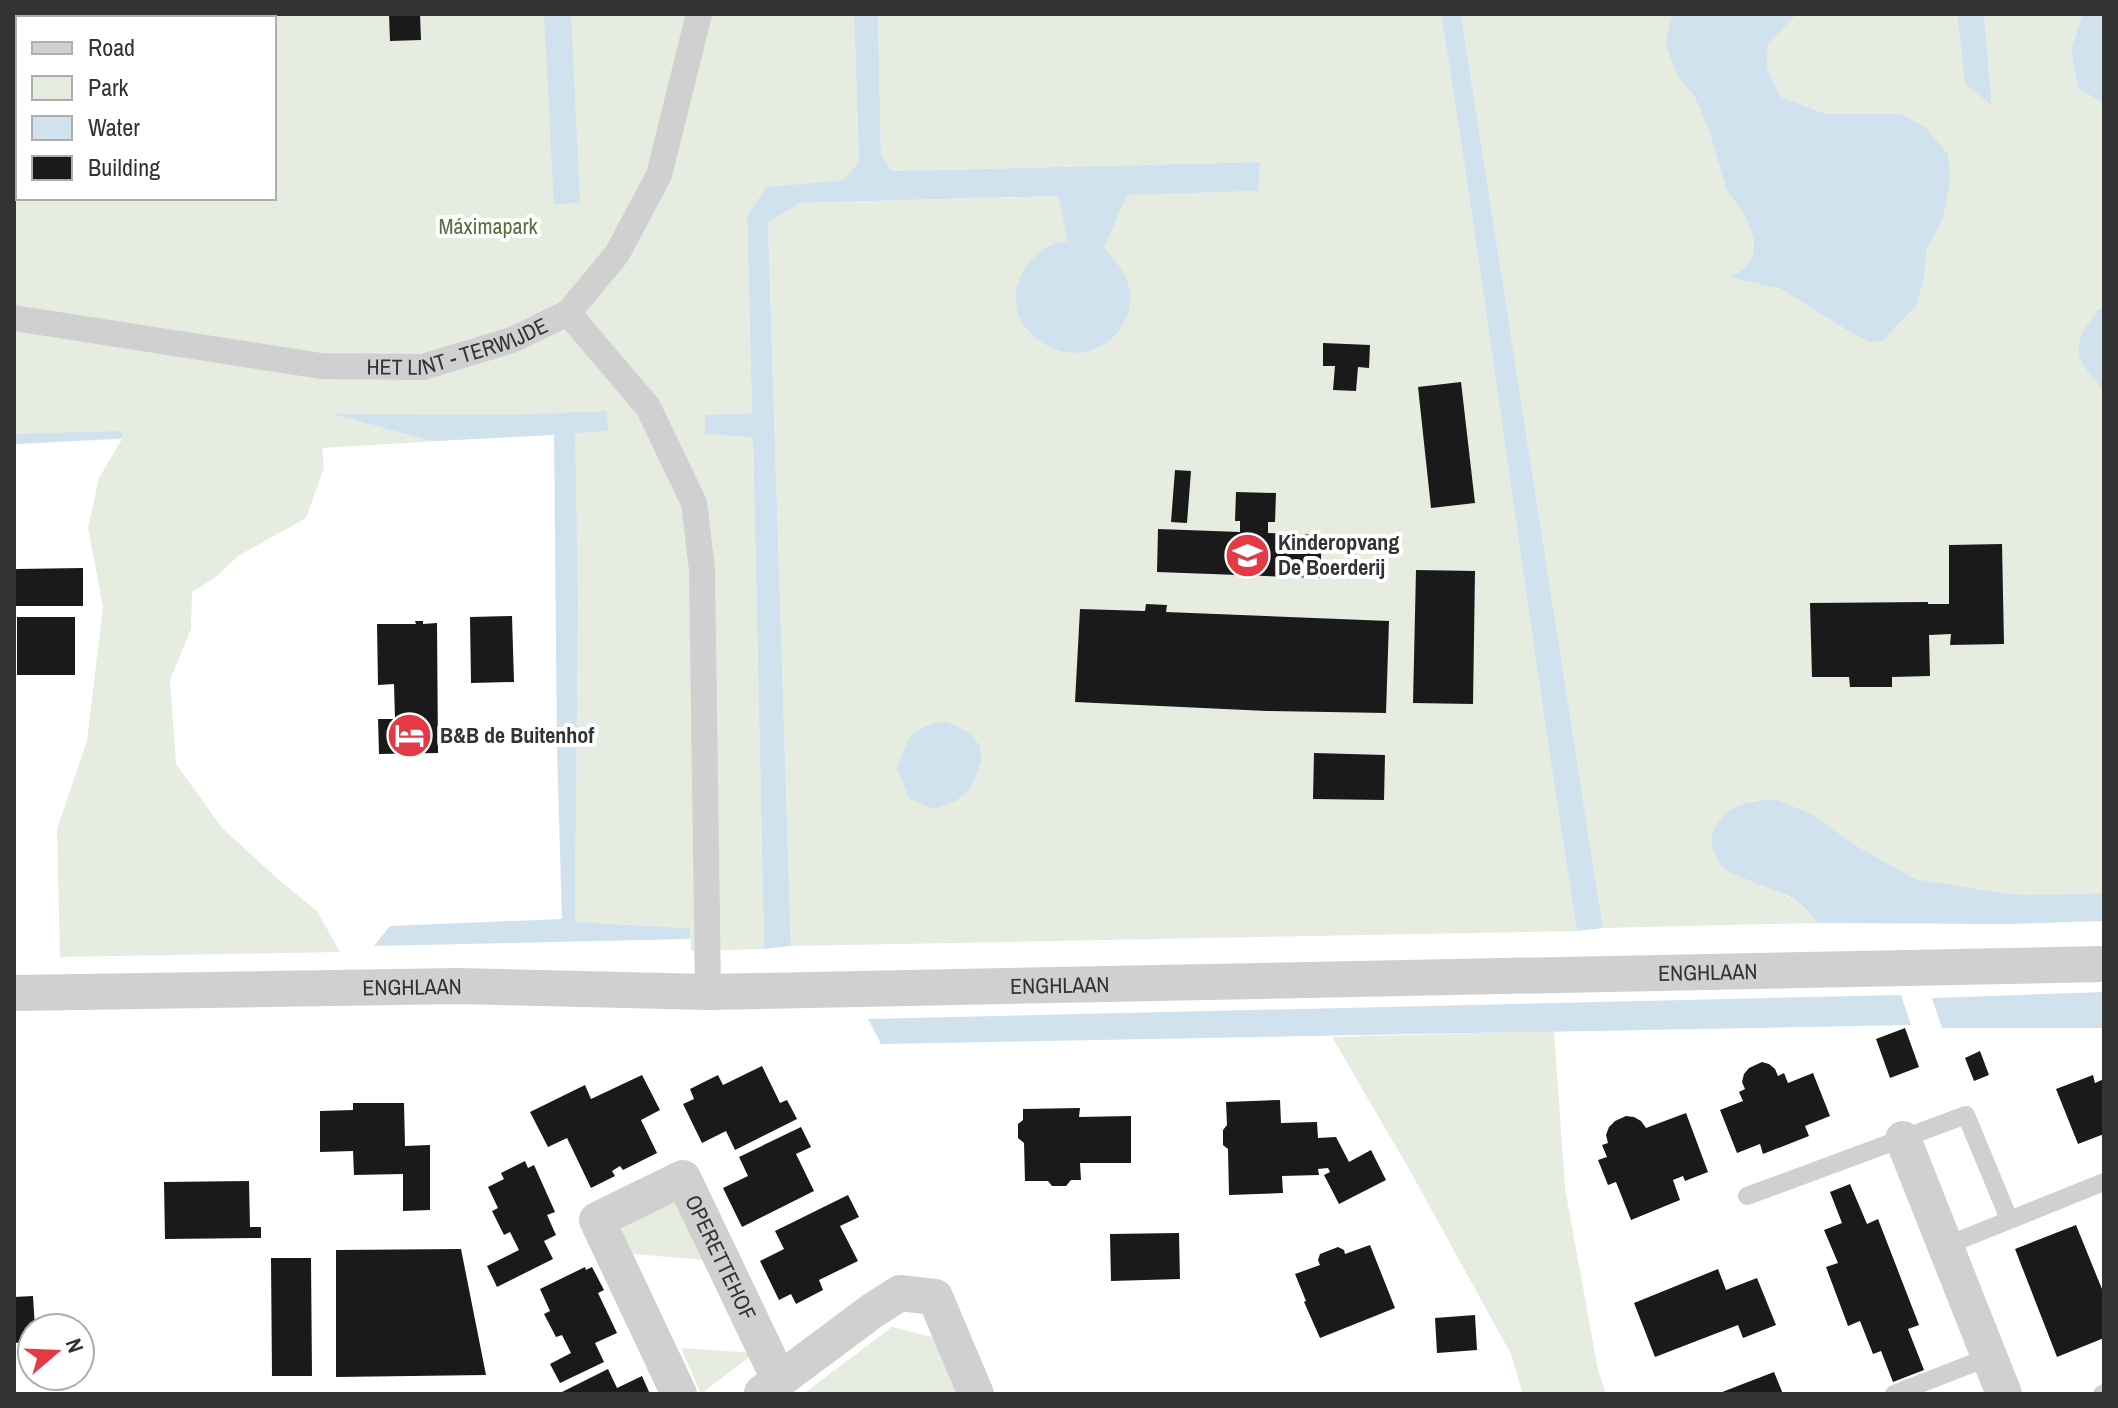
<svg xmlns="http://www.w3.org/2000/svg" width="2118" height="1408" font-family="'Archivo Narrow',sans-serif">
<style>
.green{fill:#e6ecdf;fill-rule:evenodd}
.water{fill:#cfe2ee}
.building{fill:#1a1a1a}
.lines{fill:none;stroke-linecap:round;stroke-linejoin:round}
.service{stroke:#d0d0d0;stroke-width:18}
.pedestrian{stroke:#d0d0d0;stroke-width:26}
.minor{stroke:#d0d0d0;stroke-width:36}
.labels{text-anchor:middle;stroke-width:8;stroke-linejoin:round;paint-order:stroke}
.park-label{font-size:22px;fill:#56703f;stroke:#fff}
.street-label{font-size:22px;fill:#333;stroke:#fff}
.poi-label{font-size:22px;font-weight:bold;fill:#333;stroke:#fff;text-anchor:start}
</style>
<rect width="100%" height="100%" fill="#fff"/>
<path class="green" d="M 14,14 L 854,14 L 859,162 L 843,180 L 766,187 L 747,216 L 752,413 L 706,415 L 705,434 L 753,436 L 764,949 L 691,951 L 690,928 L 575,922 L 578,603 L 574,433 L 322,448 L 324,468 L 306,518 L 238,556 L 216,577 L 192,592 L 191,629 L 170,680 L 176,764 L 222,828 L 280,881 L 317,911 L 340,952 L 60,957 L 57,829 L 87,741 L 103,607 L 88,528 L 99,478 L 122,439 L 14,444 ZM 18,18 L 274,18 L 274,198 L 18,198 Z
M 878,14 L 1441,14 C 1490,319 1528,626 1577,931 L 791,946 L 768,222 L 800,203 L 1259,191 L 1260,162 L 892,171 L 881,155 Z
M 1461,14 L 1672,14 L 1665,43 L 1677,76 L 1694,96 L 1708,128 L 1727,191 L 1745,215 L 1754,238 L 1753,256 L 1738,278 L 1781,289 L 1850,332 L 1869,342 L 1917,305 L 1924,276 L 1927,249 L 1943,219 L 1900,114 L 1826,114 L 1780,96 L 1767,67 L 1768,44 L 1797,14 L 1957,14 L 1965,84 L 1992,103 L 1984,14 L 2082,14 L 2071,51 L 2078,89 L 2104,103 L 2104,305 L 2098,308 L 2097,382 L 2104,391 L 2104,893 L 2038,895 L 2009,894 L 1915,879 L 1855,845 L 1812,814 L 1775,799 L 1749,802 L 1723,868 C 1756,882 1796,893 1817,923 L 1603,928 Z
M 1554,1031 L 1565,1188 L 1598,1370 L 1606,1394 L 1523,1394 L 1511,1354 L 1409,1169 L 1332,1037 Z
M 676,1200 L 705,1260 L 633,1254 L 619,1229 Z
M 892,1327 L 936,1338 L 957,1394 L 803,1394 Z
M 681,1348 L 754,1353 L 701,1394 Z"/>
<path class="water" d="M 544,14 L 571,14 L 580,203 L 554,204 Z
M 854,14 L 878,14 L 881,155 L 892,171 L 1260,162 L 1259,191 L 1127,195 L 1104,247 C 1122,268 1139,289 1126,318 C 1092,392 985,334 1024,270 C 1034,253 1049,243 1068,241 L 1058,196 L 800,203 L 768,222 L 791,946 L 764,949 L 753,437 L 705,434 L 705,415 L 752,413 L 747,216 L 766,187 L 843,180 L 859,162 Z
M 1441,14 L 1461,14 L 1603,928 L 1577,931 C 1528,626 1490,319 1441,14 Z
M 1672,14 L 1797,14 L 1768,44 L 1767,67 L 1780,96 L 1826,114 L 1900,114 L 1924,126 L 1948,154 L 1950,183 L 1943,219 L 1927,249 L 1924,276 L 1917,305 L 1882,341 L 1869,342 L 1850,332 L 1781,289 L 1730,277 L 1744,269 L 1753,256 L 1754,238 L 1745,215 L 1727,191 L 1708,128 L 1694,96 L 1677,76 L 1665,43 Z
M 1957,14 L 1984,14 L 1992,105 L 1965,84 Z
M 2082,14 L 2104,14 L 2104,103 L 2078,89 L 2071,51 Z
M 2104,305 L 2104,391 C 2085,366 2067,356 2088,324 C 2093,317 2096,309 2104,305 Z
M 607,411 L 608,431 L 575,433 L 578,603 L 575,922 L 690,928 L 690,939 L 374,946 L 390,926 L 562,919 L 557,749 L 554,435 L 432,441 L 333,414 L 511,415 Z
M 123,431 L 122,438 L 14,444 L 14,434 Z
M 947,721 L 972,734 L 980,747 L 981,761 L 976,776 L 969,791 L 954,802 L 934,809 L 910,799 L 897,770 C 907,737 911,727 947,721 Z
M 1775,799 L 1812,814 L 1855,845 L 1915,879 L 2009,894 L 2038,895 L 2104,893 L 2104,921 L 2008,924 L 1817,923 C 1809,912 1801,904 1790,897 C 1776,889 1730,876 1722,866 C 1713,856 1708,838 1716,826 C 1731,802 1750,802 1775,799 Z
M 2104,992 L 2104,1028 L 1942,1028 L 1932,998 Z
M 1901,995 L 1911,1025 L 881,1044 L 868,1019 Z"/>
<path class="building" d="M 389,14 L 420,14 L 421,40 L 390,41 Z
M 1323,343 L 1370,345 L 1369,368 L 1358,367 L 1356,391 L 1333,390 L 1335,366 L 1323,366 Z
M 1461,382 L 1475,503 L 1431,508 L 1418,387 Z
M 1175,470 L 1191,471 L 1187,523 L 1171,522 Z
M 1236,492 L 1276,493 L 1275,522 L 1268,522 L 1268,533 L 1322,535 L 1320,578 L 1157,572 L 1158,529 L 1240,532 L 1240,521 L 1235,521 Z
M 2002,544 L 2004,644 L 1950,645 L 1951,634 L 1929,635 L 1930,676 L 1892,677 L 1892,687 L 1850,687 L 1849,677 L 1812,677 L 1810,603 L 1928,602 L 1928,604 L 1949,604 L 1949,545 Z
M 83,568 L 83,606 L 16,606 L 16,569 Z
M 1416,570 L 1475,571 L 1473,704 L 1413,703 Z
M 1146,604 L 1167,605 L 1166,612 L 1389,621 L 1386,713 L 1267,711 L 1075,702 L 1080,609 L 1145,611 Z
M 512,616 L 514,682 L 471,683 L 470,617 Z
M 17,617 L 75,617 L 75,675 L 17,675 Z
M 415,621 L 423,621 L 423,624 L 437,623 L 438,753 L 379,754 L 378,719 L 395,719 L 394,684 L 378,685 L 377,624 L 416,624 Z
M 1314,753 L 1385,755 L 1384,800 L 1313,799 Z
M 1905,1028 L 1919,1067 L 1890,1078 L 1876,1039 Z
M 1980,1051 L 1989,1075 L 1974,1081 L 1965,1058 Z
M 1762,1062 L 1769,1064 L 1775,1069 L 1778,1076 L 1784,1073 L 1788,1083 L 1813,1073 L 1830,1116 L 1805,1126 L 1809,1136 L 1763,1154 L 1760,1144 L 1737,1153 L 1720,1110 L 1743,1101 L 1739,1092 L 1745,1089 L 1742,1082 L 1744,1074 L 1749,1068 Z
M 762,1066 L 780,1103 L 787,1100 L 797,1119 L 735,1150 L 726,1131 L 702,1143 L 683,1104 L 694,1099 L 690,1089 L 718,1075 L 723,1085 Z
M 642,1075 L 660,1110 L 641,1120 L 657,1153 L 623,1170 L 620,1166 L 612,1171 L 615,1176 L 591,1188 L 567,1138 L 548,1147 L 530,1112 L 585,1085 L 591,1099 Z
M 2093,1075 L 2095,1083 L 2104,1079 L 2104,1134 L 2078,1144 L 2056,1089 Z
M 1280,1100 L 1281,1123 L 1317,1122 L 1318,1138 L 1336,1137 L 1349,1162 L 1371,1150 L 1386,1180 L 1339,1204 L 1324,1175 L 1330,1172 L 1328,1168 L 1318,1169 L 1319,1175 L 1282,1176 L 1283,1193 L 1229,1195 L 1228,1149 L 1223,1145 L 1223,1130 L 1227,1125 L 1226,1102 Z
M 353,1103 L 404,1103 L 405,1146 L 430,1145 L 430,1210 L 403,1211 L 403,1174 L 354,1175 L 353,1151 L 320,1152 L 320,1111 L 353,1110 Z
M 1080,1108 L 1079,1117 L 1131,1116 L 1131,1163 L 1080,1163 L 1081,1180 L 1071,1180 L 1066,1186 L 1052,1186 L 1048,1181 L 1025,1181 L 1024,1143 L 1018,1138 L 1018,1124 L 1023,1120 L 1023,1109 Z
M 1686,1113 L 1708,1172 L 1685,1181 L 1683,1176 L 1673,1180 L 1680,1200 L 1631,1220 L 1616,1182 L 1608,1185 L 1598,1160 L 1607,1157 L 1602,1145 L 1608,1143 L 1606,1135 L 1609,1127 L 1615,1121 L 1626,1116 L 1634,1117 L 1641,1121 L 1646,1128 Z
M 801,1127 L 811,1147 L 796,1154 L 814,1191 L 742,1227 L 723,1188 L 748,1176 L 739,1157 Z
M 525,1161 L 528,1168 L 534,1165 L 555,1212 L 547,1215 L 556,1235 L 544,1241 L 553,1259 L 497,1287 L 487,1266 L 519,1250 L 510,1232 L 504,1235 L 492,1211 L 498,1208 L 488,1187 L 504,1179 L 501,1173 Z
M 249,1181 L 250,1227 L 261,1227 L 261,1238 L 165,1239 L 164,1182 Z
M 1850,1184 L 1867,1224 L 1878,1219 L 1919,1325 L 1908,1329 L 1924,1370 L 1893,1382 L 1881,1351 L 1873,1354 L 1860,1321 L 1848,1326 L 1826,1267 L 1838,1263 L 1824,1230 L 1842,1223 L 1830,1192 Z
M 848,1195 L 859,1217 L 840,1226 L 858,1261 L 819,1280 L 823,1290 L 796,1304 L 791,1294 L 779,1300 L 760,1261 L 784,1249 L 775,1231 Z
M 2076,1225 L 2104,1294 L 2104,1338 L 2057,1357 L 2015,1249 Z
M 1179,1233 L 1180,1279 L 1111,1281 L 1110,1234 Z
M 1370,1245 L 1395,1308 L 1320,1338 L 1304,1302 L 1306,1301 L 1295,1274 L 1320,1265 L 1318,1260 L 1320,1254 L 1338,1247 L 1344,1250 L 1345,1254 Z
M 461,1249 L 486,1375 L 336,1377 L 336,1250 Z
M 271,1258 L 311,1258 L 312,1376 L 272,1376 Z
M 585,1267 L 586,1270 L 592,1267 L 604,1290 L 598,1293 L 617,1333 L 595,1343 L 604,1362 L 560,1383 L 550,1364 L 571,1353 L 562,1335 L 556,1337 L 544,1314 L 550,1311 L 540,1289 Z
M 1718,1269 L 1726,1290 L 1757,1278 L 1776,1325 L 1743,1338 L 1738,1325 L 1655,1357 L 1634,1303 Z
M 33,1296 L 35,1328 L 32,1328 L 32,1342 L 14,1343 L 14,1297 Z
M 1475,1315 L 1477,1350 L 1437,1353 L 1435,1318 Z
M 608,1369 L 617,1388 L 642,1376 L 650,1394 L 558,1394 Z
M 1774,1372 L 1783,1394 L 1717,1394 Z"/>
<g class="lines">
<path class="service" d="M 1747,1196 L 1966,1115 L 2009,1219
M 1945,1246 L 2104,1182
M 1894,1394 L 1989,1357
M 2102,1394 L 2104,1393"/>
<g class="pedestrian">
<path d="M 568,313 L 648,407 L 694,503 L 702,569 L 708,992"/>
<path id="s1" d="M 14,318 L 321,366 L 423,367 L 512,340 L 568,313 L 617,254 L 659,175 L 699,14"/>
</g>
<g class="minor">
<path id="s2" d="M 14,993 L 458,986 L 708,992 L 2104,964"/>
<path d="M 1903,1139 L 2004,1394"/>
<path d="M 762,1393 L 872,1311 L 900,1293 L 935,1297 L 976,1394"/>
<path id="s3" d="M 679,1394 L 597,1220 L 683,1178 L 779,1379"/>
</g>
</g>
<defs>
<symbol id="school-disc" viewBox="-11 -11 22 22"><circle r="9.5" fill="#e63946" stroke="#fff"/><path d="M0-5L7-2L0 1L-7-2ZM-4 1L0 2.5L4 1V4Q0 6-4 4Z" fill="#fff"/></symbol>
<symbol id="hotel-disc" viewBox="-11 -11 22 22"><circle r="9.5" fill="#e63946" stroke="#fff"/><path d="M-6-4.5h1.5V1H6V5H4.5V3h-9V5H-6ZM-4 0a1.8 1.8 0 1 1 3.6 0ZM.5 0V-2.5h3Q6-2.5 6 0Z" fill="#fff"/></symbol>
</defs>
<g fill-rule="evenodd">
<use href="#school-disc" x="1222" y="530" width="51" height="51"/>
<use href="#hotel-disc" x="384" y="710" width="51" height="51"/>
</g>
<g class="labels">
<g class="park-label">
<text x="488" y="234">Máximapark</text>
</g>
<g class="street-label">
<text dy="8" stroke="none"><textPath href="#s1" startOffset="450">HET LINT - TERWIJDE</textPath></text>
<text dy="8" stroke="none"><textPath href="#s2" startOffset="1694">ENGHLAAN</textPath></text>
<text dy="8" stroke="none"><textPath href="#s2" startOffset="1046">ENGHLAAN</textPath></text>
<text dy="8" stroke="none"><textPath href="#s2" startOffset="398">ENGHLAAN</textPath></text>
<text dy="8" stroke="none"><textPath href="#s3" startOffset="376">OPERETTEHOF</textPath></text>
</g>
<g class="poi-label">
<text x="1278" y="550">Kinderopvang<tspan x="1278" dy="25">De Boerderij</tspan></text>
<text x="440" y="743">B&amp;B de Buitenhof</text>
</g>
</g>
<rect width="2118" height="1408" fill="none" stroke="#333333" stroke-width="32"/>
<rect x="16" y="16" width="260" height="184" fill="#ffffff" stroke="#adadad" stroke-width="2"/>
<rect x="32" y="42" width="40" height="12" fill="#d0d0d0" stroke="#adadad" stroke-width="2"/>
<text x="88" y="56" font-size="24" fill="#333333">Road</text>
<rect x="32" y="76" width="40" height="24" fill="#e6ecdf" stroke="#adadad" stroke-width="2"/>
<text x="88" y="96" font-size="24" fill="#333333">Park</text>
<rect x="32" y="116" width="40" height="24" fill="#cfe2ee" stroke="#adadad" stroke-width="2"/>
<text x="88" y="136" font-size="24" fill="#333333">Water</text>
<rect x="32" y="156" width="40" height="24" fill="#1a1a1a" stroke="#adadad" stroke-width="2"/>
<text x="88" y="176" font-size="24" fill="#333333">Building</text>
<g transform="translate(56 1352) rotate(71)"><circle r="38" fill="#ffffff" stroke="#adadad" stroke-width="2"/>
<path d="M0-6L14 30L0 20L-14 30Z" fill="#e63946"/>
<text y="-12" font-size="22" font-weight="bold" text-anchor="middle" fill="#333333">N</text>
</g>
</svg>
